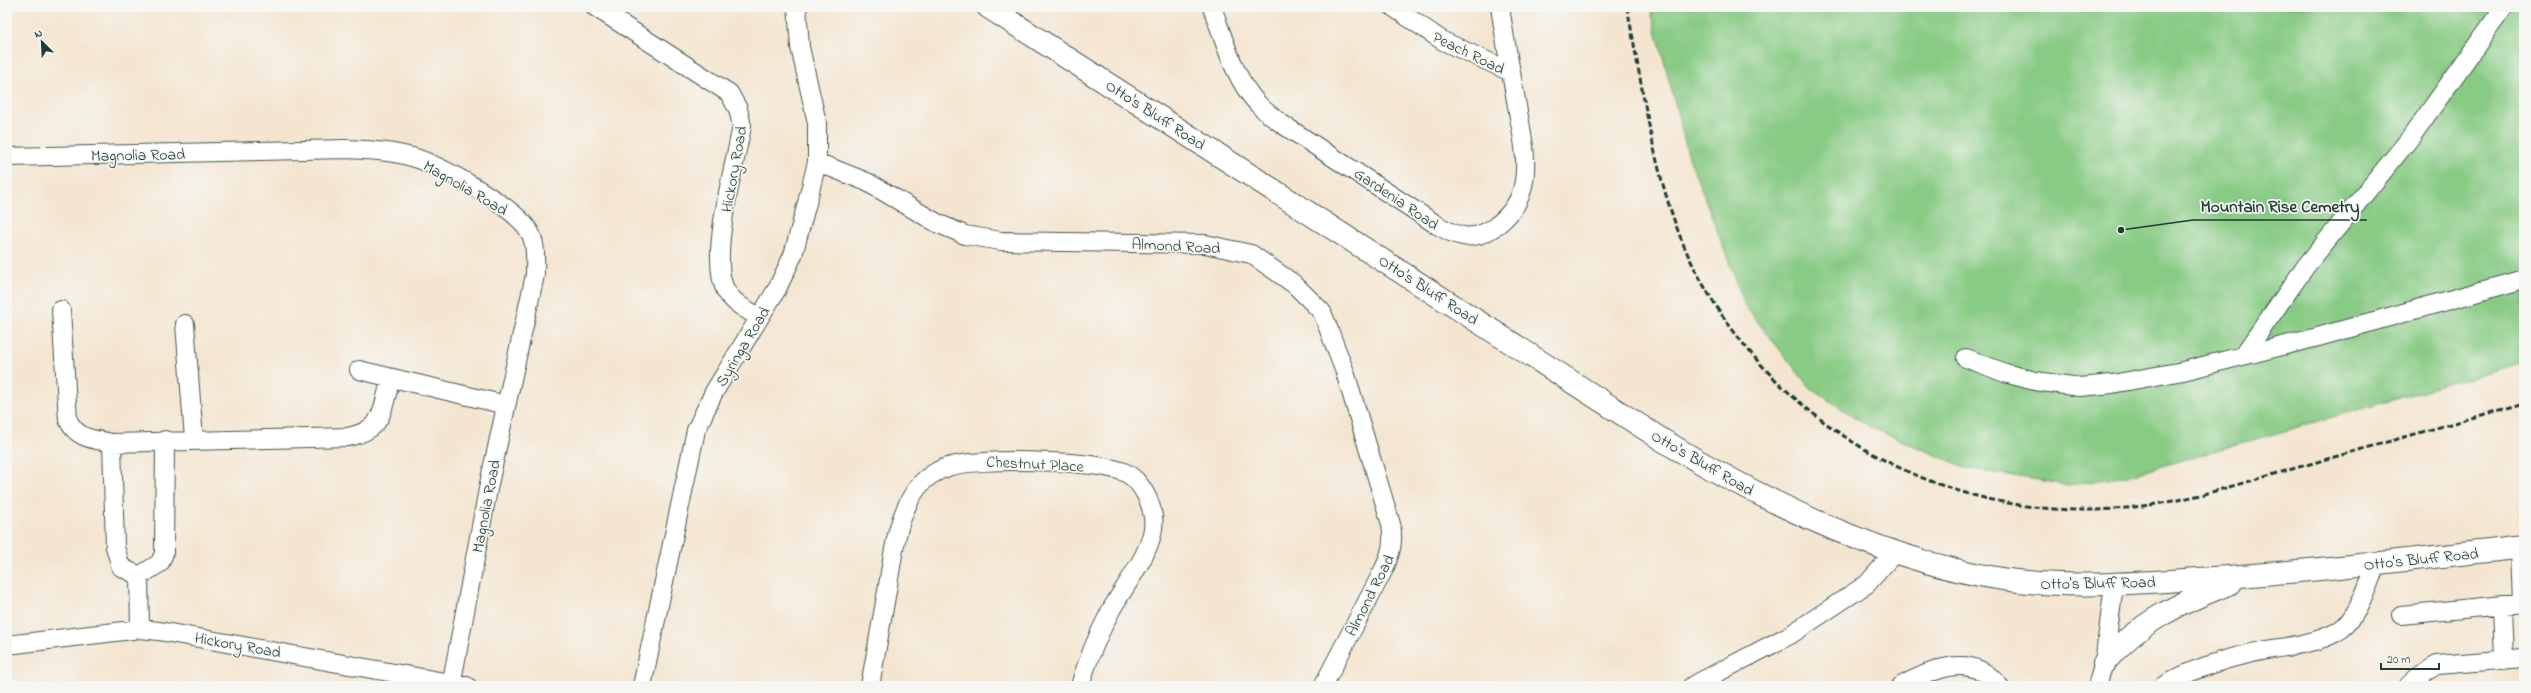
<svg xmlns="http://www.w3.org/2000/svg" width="2531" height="693" font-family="'Indie Flower',sans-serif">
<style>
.green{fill:#88cb84;stroke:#54845c}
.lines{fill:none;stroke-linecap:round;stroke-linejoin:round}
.minor-casing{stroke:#3f564b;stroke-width:20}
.major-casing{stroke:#3f564b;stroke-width:24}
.minor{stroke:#fff;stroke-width:18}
.major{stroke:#fff;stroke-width:22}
.rail{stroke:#1f3d34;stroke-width:3;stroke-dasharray:6 3;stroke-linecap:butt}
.labels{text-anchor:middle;stroke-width:3.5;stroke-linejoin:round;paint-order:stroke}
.street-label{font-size:16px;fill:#1f3d34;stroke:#f6f6f2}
.leader{fill:none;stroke:#1f3d34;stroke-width:1.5}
.callout-dot{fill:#1f3d34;stroke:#f6f6f2;stroke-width:1.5}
.callout-label{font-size:17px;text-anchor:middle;font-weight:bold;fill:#1f3d34;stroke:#f6f6f2;stroke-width:3.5;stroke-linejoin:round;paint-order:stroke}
</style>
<rect width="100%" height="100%" fill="#f6f6f2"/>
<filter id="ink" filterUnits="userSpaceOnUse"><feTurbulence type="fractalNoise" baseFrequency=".025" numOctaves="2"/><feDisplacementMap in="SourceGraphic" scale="8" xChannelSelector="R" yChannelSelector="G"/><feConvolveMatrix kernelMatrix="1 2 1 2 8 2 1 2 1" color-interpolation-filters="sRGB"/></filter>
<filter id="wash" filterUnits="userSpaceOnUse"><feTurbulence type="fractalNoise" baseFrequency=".012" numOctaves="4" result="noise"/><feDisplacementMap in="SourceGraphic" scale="16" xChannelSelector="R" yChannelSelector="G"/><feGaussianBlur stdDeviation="0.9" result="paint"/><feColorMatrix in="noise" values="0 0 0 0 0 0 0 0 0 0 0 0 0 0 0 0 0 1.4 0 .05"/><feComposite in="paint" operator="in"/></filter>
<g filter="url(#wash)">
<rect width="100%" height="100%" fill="#f4e5d0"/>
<path class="green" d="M 1650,7 L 2524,7 L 2524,362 L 2128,476 L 2068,485 L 1966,468 L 1870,427 L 1810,388 L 1746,307 L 1688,154 Z"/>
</g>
<g filter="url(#ink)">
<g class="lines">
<defs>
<path id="minor" d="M 595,7 L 729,93 L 738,109 L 742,126 C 735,164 708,259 726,291 C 733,303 747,310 759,317
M 1212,7 C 1224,39 1234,79 1258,104 C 1265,112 1274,118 1282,124 L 1437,225 C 1457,237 1472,242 1493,228 C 1509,217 1521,202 1524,181 C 1528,156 1521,130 1517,106 C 1511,73 1505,40 1500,7
M 1393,7 L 1443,41 L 1511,72
M 7,157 L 346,149 C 368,150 390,151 412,157 C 440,165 514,206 529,231 C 537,244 535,260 535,275 L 489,484 L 451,686
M 817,162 L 867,182 L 937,223 L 965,235 L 1001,241 L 1205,244 L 1251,254 L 1294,284 L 1322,312 L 1345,372 L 1391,524 C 1394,542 1391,553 1384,569 L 1323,686
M 61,310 L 68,420 C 77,439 93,439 112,443 L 348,437 C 385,429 381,411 391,379
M 185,324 L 194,439
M 2244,354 L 2306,266 L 2411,137 L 2504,7
M 1966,358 L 2005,373 L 2035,381 L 2080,387 L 2112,384 L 2183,371 L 2318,337 L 2524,279
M 359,370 L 506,405
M 112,443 L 115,547 L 121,567 L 139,576 L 140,629
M 2520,548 L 2522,604
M 139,576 L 160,563 L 164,553 L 165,440
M 2502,606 L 2504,660
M 2401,615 L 2524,603
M 7,645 L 140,629 L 159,631 L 467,686
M 642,686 L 696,430 L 714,392 L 777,289 L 793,255 L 807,203 L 817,162 L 817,123 L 800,47 L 797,7
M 870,686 C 876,654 881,623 887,591 C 893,557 896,516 918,487 C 925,478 937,470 948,467 C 975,457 1101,460 1126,473 C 1141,481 1151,501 1153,517 C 1158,546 1123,587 1110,612 C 1098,635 1087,661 1080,686
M 1692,686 L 1790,635 L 1867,584 L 1896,551
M 1901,686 C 1933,669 1972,651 1999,686
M 2097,686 L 2104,663 L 2114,585
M 2163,686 C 2189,670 2218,661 2248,654 C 2274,647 2327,645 2346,625 C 2361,609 2369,582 2377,562
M 2408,686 L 2420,675 L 2437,665 L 2524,658"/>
<path id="major" d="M 988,7 L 1664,441 C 1765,502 1884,561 2002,579 C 2068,589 2133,583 2198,579 C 2307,572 2416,559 2524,547
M 2104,663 C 2138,622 2182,602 2231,583"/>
</defs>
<use href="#minor" class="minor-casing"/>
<use href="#major" class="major-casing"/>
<use href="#minor" class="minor"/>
<use href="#major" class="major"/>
<path class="rail" d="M 1627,7 C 1643,88 1654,182 1689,257 C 1760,407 1913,508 2079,510 C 2121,511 2161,504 2201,495 L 2524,403"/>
</g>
</g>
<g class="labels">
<g class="street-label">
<text transform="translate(1469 52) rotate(26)" y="6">Peach Road</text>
<text transform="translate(1156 114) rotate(33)" y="6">Otto's Bluff Road</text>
<text transform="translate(138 154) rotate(-1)" y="6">Magnolia Road</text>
<text transform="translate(733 169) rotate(-80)" y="6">Hickory Road</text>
<text transform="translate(466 187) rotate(30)" y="6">Magnolia Road</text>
<text transform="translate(1397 198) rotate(34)" y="6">Gardenia Road</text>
<text transform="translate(1176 245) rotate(3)" y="6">Almond Road</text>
<text transform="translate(1429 289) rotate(33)" y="6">Otto's Bluff Road</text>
<text transform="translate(742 346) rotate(-59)" y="6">Syringa Road</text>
<text transform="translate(1703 462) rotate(30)" y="6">Otto's Bluff Road</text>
<text transform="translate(1035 463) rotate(3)" y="6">Chestnut Place</text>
<text transform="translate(485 506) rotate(-79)" y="6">Magnolia Road</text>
<text transform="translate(2421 558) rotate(-6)" y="6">Otto's Bluff Road</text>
<text transform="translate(2098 582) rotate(-1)" y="6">Otto's Bluff Road</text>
<text transform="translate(1369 595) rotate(-63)" y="6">Almond Road</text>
<text transform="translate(238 644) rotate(10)" y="6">Hickory Road</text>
</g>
</g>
<path class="leader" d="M2121 230L2193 220H2367"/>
<circle class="callout-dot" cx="2121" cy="230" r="4"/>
<g class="callout-label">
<text x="2280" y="212">Mountain Rise Cemetry</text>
</g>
<rect width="2531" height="693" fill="none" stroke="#f6f6f2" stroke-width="24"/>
<g transform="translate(42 42) rotate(336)" stroke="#f6f6f2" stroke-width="3" paint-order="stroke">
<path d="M0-3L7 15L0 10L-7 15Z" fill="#1f3d34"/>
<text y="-6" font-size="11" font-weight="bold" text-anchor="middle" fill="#1f3d34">N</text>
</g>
<path d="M2381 663v6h58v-6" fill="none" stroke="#1f3d34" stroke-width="2"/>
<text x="2387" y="663" font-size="12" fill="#1f3d34" stroke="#f6f6f2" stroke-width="3" paint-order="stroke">20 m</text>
</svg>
